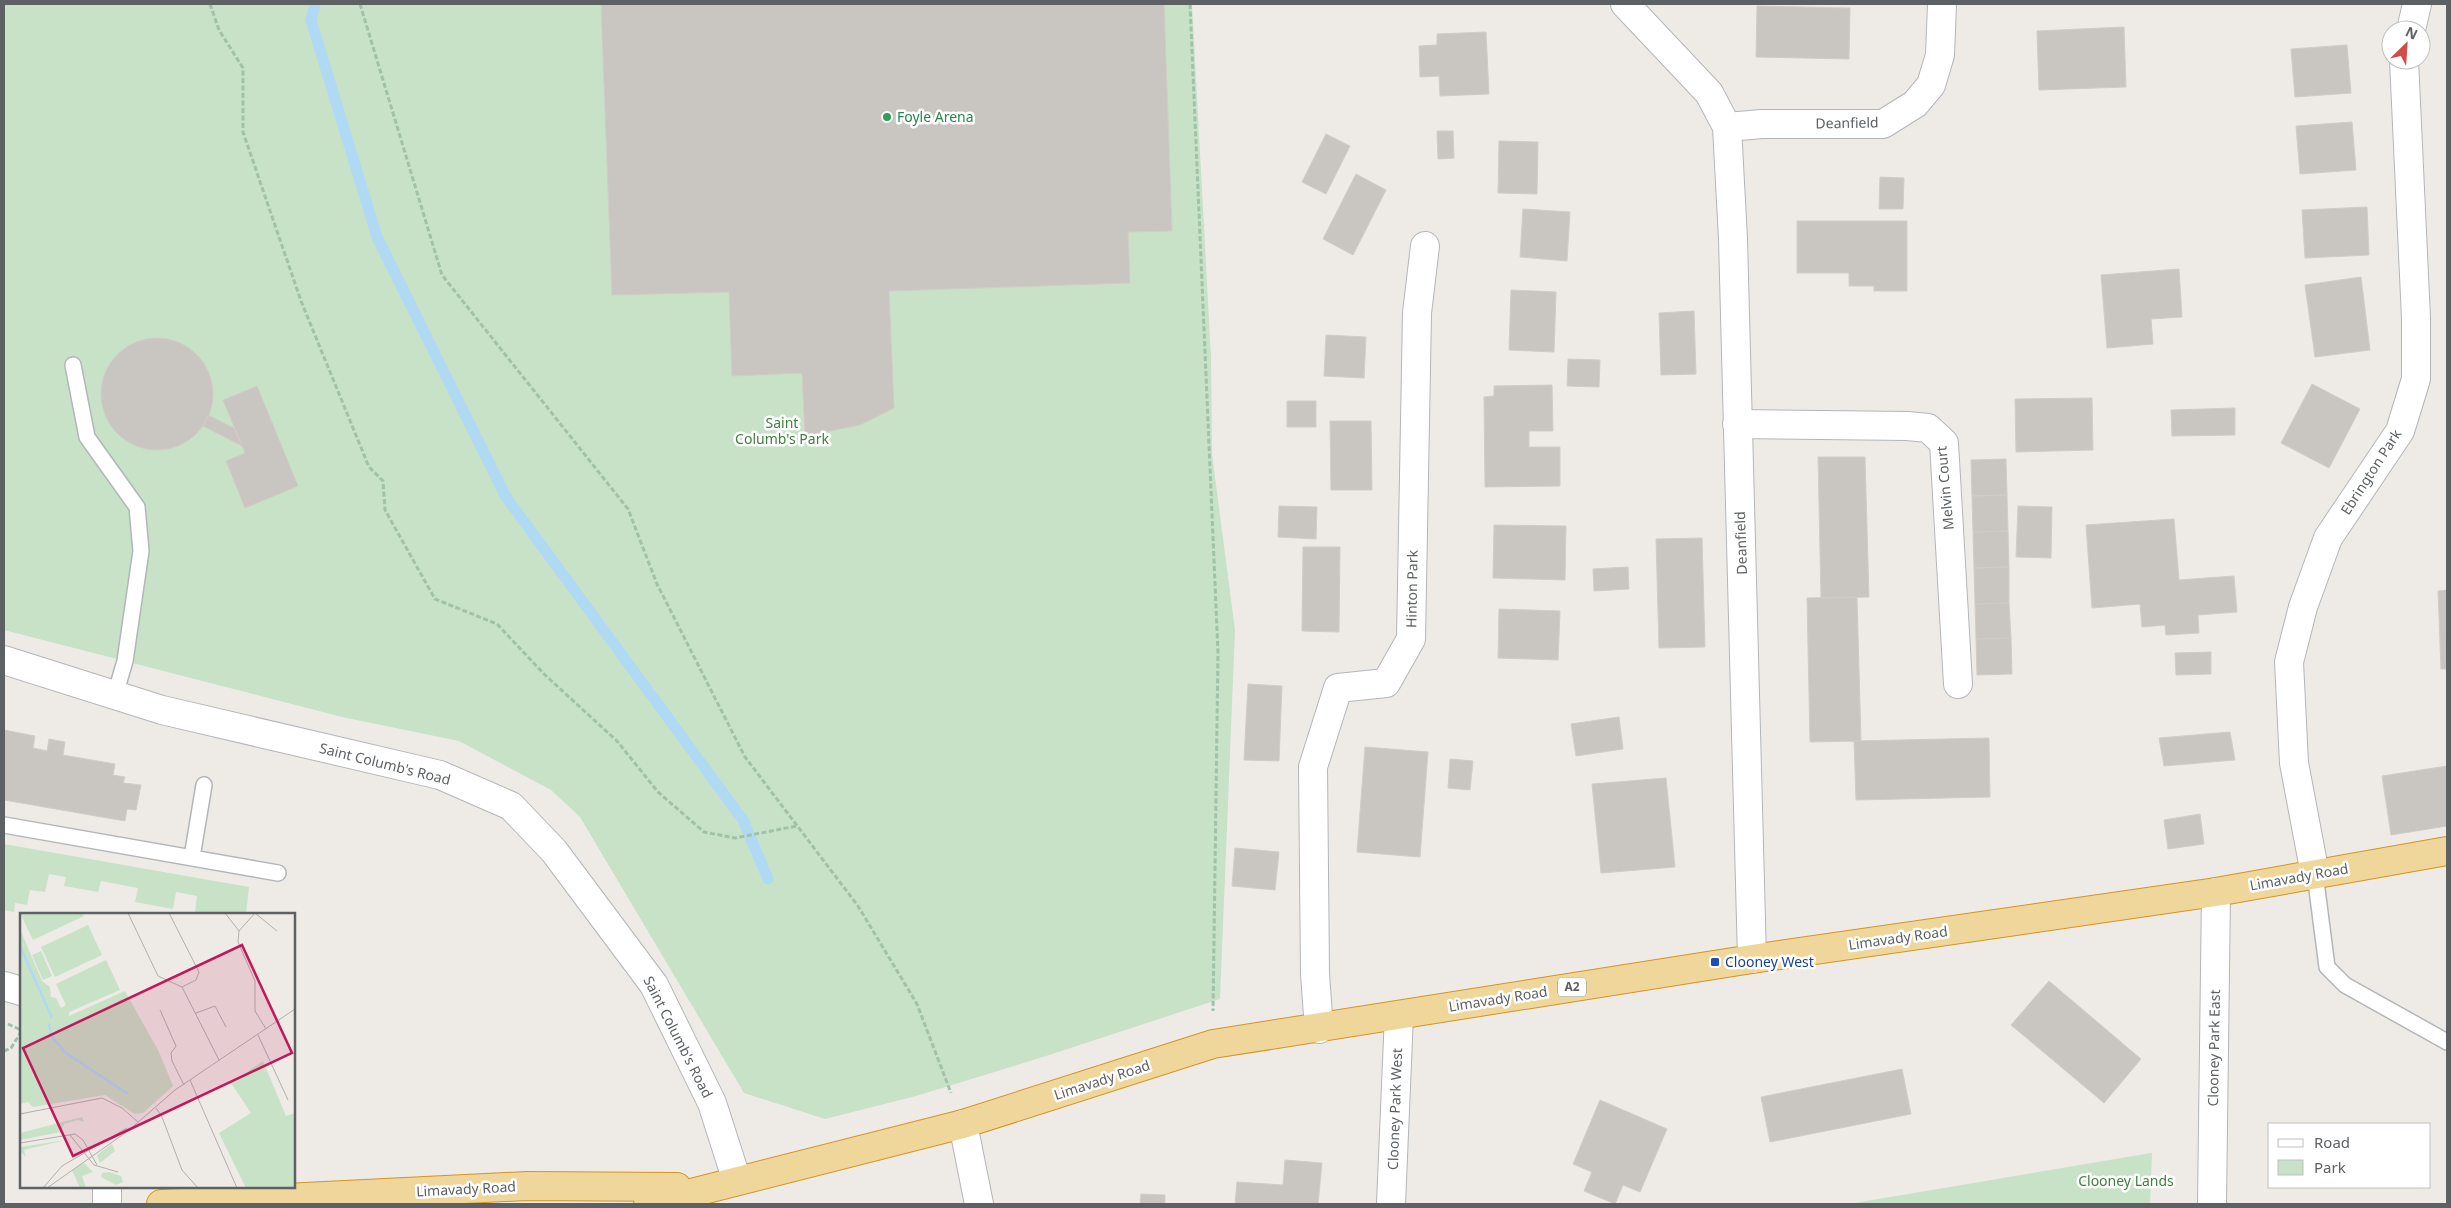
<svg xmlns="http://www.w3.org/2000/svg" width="2451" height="1208" font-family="'Noto Sans',sans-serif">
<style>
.green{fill:#c7e2c6}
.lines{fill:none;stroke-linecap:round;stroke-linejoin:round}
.stream{stroke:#b0d9f4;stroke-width:11}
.building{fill:#c9c6c2;stroke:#d1cdc5}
.lane-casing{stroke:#b3b6b9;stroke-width:18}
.street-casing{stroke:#b3b6b9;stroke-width:30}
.highway-casing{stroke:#d5941e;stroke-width:30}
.path{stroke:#a0c2a8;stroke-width:3;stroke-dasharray:5 2.5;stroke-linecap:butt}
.lane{stroke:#fff;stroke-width:15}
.street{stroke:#fff;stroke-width:28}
.highway{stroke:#efd69b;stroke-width:28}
.leisure-dot{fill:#2e9e5b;stroke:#fff;stroke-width:2}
.transit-dot{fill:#1a4fb4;stroke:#fff;stroke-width:2}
.labels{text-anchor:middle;stroke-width:5;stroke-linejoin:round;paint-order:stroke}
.shield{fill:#fff;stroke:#8e9092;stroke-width:1}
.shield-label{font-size:12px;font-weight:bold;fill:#5d6164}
.leisure-label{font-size:14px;fill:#27864d;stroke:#fff;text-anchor:start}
.street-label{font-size:14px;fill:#5d6164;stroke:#fff}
.park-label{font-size:14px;fill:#417f41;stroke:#fff}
.transit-label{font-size:14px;fill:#164399;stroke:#fff;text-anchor:start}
.inset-river{fill:none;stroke:#b0d9f4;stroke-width:2.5}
.inset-road{fill:none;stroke:#b0b0ae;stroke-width:1}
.view{fill:#c2185b;fill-opacity:0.15;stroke:#c2185b;stroke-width:2.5}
.inset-edge{fill:none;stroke:#5d6164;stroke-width:2.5}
</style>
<rect width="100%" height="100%" fill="#eeebe6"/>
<path class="green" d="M 4,4 L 1192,4 L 1211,357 L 1212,454 L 1235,630 L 1220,999 L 1043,1057 L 916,1096 L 825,1119 L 744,1093 L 580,817 L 551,790 L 459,741 L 342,717 L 4,630 Z
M 4,844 L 249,887 L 246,914 L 206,914 L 195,912 L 197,896 L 176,892 L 173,909 L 135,902 L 138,888 L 101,881 L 98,892 L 64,886 L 66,877 L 49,874 L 45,892 L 30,890 L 27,905 L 15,903 L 14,912 L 4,910 Z
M 2152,1153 L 2150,1204 L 1849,1204 L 2151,1153 Z"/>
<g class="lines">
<path class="stream" d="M 315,4 L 311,20 L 377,237 L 506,497 L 743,820 L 768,879"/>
</g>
<path class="building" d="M 601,4 L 1164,4 L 1172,231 L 1128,232 L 1130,283 L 889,291 L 894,408 L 860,425 L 805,436 L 802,373 L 732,376 L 729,292 L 612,295 Z
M 1757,6 L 1850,8 L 1849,59 L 1756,57 Z
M 2124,27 L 2126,87 L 2039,90 L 2037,31 Z
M 1486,32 L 1489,94 L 1440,96 L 1439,76 L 1420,77 L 1419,46 L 1437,45 L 1437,34 Z
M 2347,45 L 2351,93 L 2295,97 L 2291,49 Z
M 2352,122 L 2356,170 L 2300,174 L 2296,126 Z
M 1437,131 L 1453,131 L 1454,158 L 1438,159 Z
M 1326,134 L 1350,146 L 1326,194 L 1302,182 Z
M 1499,141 L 1538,142 L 1537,194 L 1498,193 Z
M 1356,174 L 1386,190 L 1353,255 L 1323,239 Z
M 1880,177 L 1904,178 L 1903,209 L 1879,209 Z
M 2367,207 L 2369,255 L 2305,258 L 2302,210 Z
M 1523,209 L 1570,212 L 1567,261 L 1520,257 Z
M 1797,221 L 1907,221 L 1907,291 L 1874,291 L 1874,286 L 1849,286 L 1849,273 L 1797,273 Z
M 2179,269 L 2182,317 L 2151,319 L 2153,344 L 2107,348 L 2101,275 Z
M 2361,277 L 2370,350 L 2315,357 L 2305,285 Z
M 1511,290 L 1556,292 L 1554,352 L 1509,350 Z
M 1694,311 L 1696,374 L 1661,375 L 1659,313 Z
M 1326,335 L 1366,337 L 1364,378 L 1324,376 Z
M101 394a56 56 0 1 1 112 0a56 56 0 1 1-112 0Z
M 1568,359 L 1600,360 L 1599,387 L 1567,386 Z
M 2312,384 L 2360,409 L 2329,468 L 2281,443 Z
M 1552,385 L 1553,431 L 1529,431 L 1529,447 L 1560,447 L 1560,486 L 1485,487 L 1484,397 L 1494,396 L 1494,386 Z
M 257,386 L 298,486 L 245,508 L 226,461 L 245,453 L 223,400 Z
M 2092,398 L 2093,450 L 2016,452 L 2015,399 Z
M 1287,401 L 1316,401 L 1316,427 L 1287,427 Z
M 2235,408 L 2235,435 L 2172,436 L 2171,410 Z
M 208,415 L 234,428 L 242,446 L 203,426 Z
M 1330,421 L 1371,421 L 1372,490 L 1331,490 Z
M 1818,457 L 1865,457 L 1869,597 L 1821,598 Z
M 2006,459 L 2007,495 L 1972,496 L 1971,460 Z
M 2007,495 L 2008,531 L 1973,532 L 1972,496 Z
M 1279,506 L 1317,507 L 1316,539 L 1278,537 Z
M 2018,506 L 2052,507 L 2051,558 L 2016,557 Z
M 2174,519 L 2179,580 L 2234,576 L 2237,612 L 2198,615 L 2199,633 L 2166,635 L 2165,625 L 2142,627 L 2140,604 L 2092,608 L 2086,525 Z
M 1494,525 L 1566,526 L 1565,580 L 1493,578 Z
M 2008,531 L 2009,567 L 1974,568 L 1973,532 Z
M 1702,538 L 1705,647 L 1659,648 L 1656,539 Z
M 1303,547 L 1340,547 L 1339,632 L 1302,631 Z
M 1628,567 L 1629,589 L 1594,591 L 1593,569 Z
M 2009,567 L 2009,603 L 1975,604 L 1974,568 Z
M 2447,590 L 2447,669 L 2441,669 L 2438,591 Z
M 1857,597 L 1861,741 L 1810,742 L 1807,598 Z
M 2009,603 L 2011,638 L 1976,639 L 1975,604 Z
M 1499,609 L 1560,611 L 1558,660 L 1498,658 Z
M 2011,638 L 2012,674 L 1977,675 L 1976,639 Z
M 2211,652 L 2211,674 L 2176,675 L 2175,653 Z
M 1248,684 L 1282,686 L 1279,761 L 1244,760 Z
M 1619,717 L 1623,749 L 1576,756 L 1571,724 Z
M 4,730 L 35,736 L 33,748 L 47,751 L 49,739 L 65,742 L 63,755 L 115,764 L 113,775 L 125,777 L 123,783 L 141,785 L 136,810 L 127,809 L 125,821 L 4,800 Z
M 2230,732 L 2235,760 L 2164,766 L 2159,738 Z
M 1989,738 L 1990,797 L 1856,800 L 1854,741 Z
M 1365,747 L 1428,752 L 1420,857 L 1357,852 Z
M 1450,759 L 1473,761 L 1470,790 L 1448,788 Z
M 2447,766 L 2447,826 L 2391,835 L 2382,776 Z
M 1666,778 L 1675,867 L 1601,873 L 1592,784 Z
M 2200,814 L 2204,844 L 2168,849 L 2164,820 Z
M 1235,848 L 1279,852 L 1275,890 L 1232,886 Z
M 2049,981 L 2141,1059 L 2104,1103 L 2011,1025 Z
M 1902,1069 L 1911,1114 L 1770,1142 L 1761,1097 Z
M 1600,1100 L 1667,1129 L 1640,1192 L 1623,1185 L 1615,1204 L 1584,1191 L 1592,1172 L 1573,1164 Z
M 1285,1160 L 1322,1163 L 1318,1204 L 1235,1204 L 1237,1182 L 1283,1185 Z
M 1141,1194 L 1165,1195 L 1165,1204 L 1140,1204 Z"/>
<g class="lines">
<defs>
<path id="lane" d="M 73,365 L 87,437 L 137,507 L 141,551 L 125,661 L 115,695
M 4,825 L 278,873
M 192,857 L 204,785
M 2315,874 L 2327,967 L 2345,985 L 2447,1042"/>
<path id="street" d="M 1625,4 L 1709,93 L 1727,127 L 1733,239 L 1752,959
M 2411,30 L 2417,4
M 1727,127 L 1762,124 L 1883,124 L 1915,104 L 1931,85 L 1940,55 L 1942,4
M 1737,424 L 1907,426 L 1928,428 L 1944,443 L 1958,684
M 4,660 L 162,710 L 440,775 L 511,806 L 554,851 L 654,985 L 712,1103 L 737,1181
M 2315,874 L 2294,763 L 2289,662 L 2303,607 L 2328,538 L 2400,431 L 2416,379 L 2416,318 L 2404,60
M 4,986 L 21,991
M 1319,1029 L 1315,974 L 1313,767 L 1338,688 L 1386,683 L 1411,639 L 1417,313 L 1425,246
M 963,1124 L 979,1204
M 107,1187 L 107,1204
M 1391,1204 L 1399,1015
M 2212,1204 L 2216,892"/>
<path id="highway" d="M 161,1204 L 527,1186 L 677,1187
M 648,1204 L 963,1124 L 1213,1044 L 1752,959 L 2216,892 L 2447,851"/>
</defs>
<use href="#lane" class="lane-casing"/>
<use href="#street" class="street-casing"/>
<use href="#highway" class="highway-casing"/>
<path class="path" d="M 210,4 L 219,30 L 243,68 L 243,132 L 301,301 L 369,467 L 383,481 L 385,510 L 435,599 L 497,624 L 544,674 L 617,741 L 658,792 L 704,832 L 735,838 L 797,826
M 360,4 L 442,275 L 628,509 L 657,584 L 745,757 L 858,906 L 917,1004 L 951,1093
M 1190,4 L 1218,653 L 1213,1011
M 8,1024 L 21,1030
M 4,1051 L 11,1048 L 21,1032"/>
<use href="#lane" class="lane"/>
<use href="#street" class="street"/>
<use href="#highway" class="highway"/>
</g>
<circle class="leisure-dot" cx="887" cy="117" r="5"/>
<rect class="transit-dot" x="1710" y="957" width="10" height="10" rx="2.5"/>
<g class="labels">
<rect class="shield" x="1558" y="977.5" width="28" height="19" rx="4"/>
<g class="shield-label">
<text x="1572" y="991">A2</text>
</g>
<g class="leisure-label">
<text x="897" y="122">Foyle Arena</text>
</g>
<g class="street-label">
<text transform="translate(1847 123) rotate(-1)" y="5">Deanfield</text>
<text transform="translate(2371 472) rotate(-57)" y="5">Ebrington Park</text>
<text transform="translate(1945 488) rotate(-95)" y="5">Melvin Court</text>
<text transform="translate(1741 543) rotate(-92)" y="5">Deanfield</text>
<text transform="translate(1412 589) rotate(-89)" y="5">Hinton Park</text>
<text transform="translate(385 764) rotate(14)" y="5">Saint Columb's Road</text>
<text transform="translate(2299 877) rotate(-10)" y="5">Limavady Road</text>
<text transform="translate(1898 938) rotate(-8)" y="5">Limavady Road</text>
<text transform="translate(1498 999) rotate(-9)" y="5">Limavady Road</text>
<text transform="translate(678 1037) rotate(63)" y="5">Saint Columb's Road</text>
<text transform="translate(2214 1048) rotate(-89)" y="5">Clooney Park East</text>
<text transform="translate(1102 1080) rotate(-18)" y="5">Limavady Road</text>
<text transform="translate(1395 1109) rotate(-88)" y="5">Clooney Park West</text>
<text transform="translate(466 1189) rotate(-3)" y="5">Limavady Road</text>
</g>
<g class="park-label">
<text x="782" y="428">Saint<tspan x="782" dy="16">Columb's Park</tspan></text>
<text x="2126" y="1186">Clooney Lands</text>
</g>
<g class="transit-label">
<text x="1725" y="967">Clooney West</text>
</g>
</g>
<g transform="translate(20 913)">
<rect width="275" height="275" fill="#eeebe6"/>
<path d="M 0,0 L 62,0 L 64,3 L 13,27 ZM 68,12 L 82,42 L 35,64 L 21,34 ZM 0,16 L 22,68 L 30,74 L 31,84 L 36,85 L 41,95 L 46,92 L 36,71 L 86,47 L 100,77 L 49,99 L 49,103 L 105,78 L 139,139 L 153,173 L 123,200 L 115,201 L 85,182 L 13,194 L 8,189 L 0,191 ZM 21,38 L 32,63 L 23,67 L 12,42 ZM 243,148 L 266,203 L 275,200 L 275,275 L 226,275 L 199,220 L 231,200 L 211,170 ZM 62,204 L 64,209 L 58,207 L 44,211 L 41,219 L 0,227 L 0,220 ZM 46,227 L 4,237 L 6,244 L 0,238 L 0,234 ZM 92,231 L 95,238 L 80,250 L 77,242 ZM 64,250 L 73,259 L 62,263 L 66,275 L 60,275 L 52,257 ZM 89,259 L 101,263 L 103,269 L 96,272 L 81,264 L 82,260 Z" fill="#c7e2c6"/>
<path class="inset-river" d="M 0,33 L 32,105M 29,110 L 31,123 L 46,140 L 108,181"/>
<path class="inset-road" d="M 108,0 L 138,63 L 162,74 L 199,147M 149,0 L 179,59 L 176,67 L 162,74M 205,0 L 219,18M 235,0 L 219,18 L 218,29 L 235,68 L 235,98 L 246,116M 235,0 L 257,18M 140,97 L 156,133 L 151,140 L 152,148 L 164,172M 176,100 L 195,93 L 206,114M 238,122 L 268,187M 170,167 L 217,275M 136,195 L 142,204 L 162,257 L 178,275M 0,201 L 82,185 L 102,195 L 118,209M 50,222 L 74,252 L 98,259M 0,230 L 55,221 L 63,227 L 77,252M 23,275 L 42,253 L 107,215M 27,275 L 108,218 L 155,177 L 275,96"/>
<path class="view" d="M 222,32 L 272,140 L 53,243 L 3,135 Z"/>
<rect width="275" height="275" class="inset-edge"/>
</g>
<rect width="2451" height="1208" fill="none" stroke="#5d6164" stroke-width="10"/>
<rect x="2268" y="1123" width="162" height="65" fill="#ffffff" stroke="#bec0c1"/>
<rect x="2278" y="1139" width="25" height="8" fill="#ffffff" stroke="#bec0c1"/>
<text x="2314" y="1148" font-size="15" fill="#5d6164">Road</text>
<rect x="2278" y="1160" width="25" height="15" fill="#c7e2c6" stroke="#bec0c1"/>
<text x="2314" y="1173" font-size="15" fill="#5d6164">Park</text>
<g transform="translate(2406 45) rotate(25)"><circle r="24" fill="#ffffff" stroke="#bec0c1"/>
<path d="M0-4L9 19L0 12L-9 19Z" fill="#d24c47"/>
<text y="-8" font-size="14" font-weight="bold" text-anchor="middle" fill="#5d6164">N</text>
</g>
</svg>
